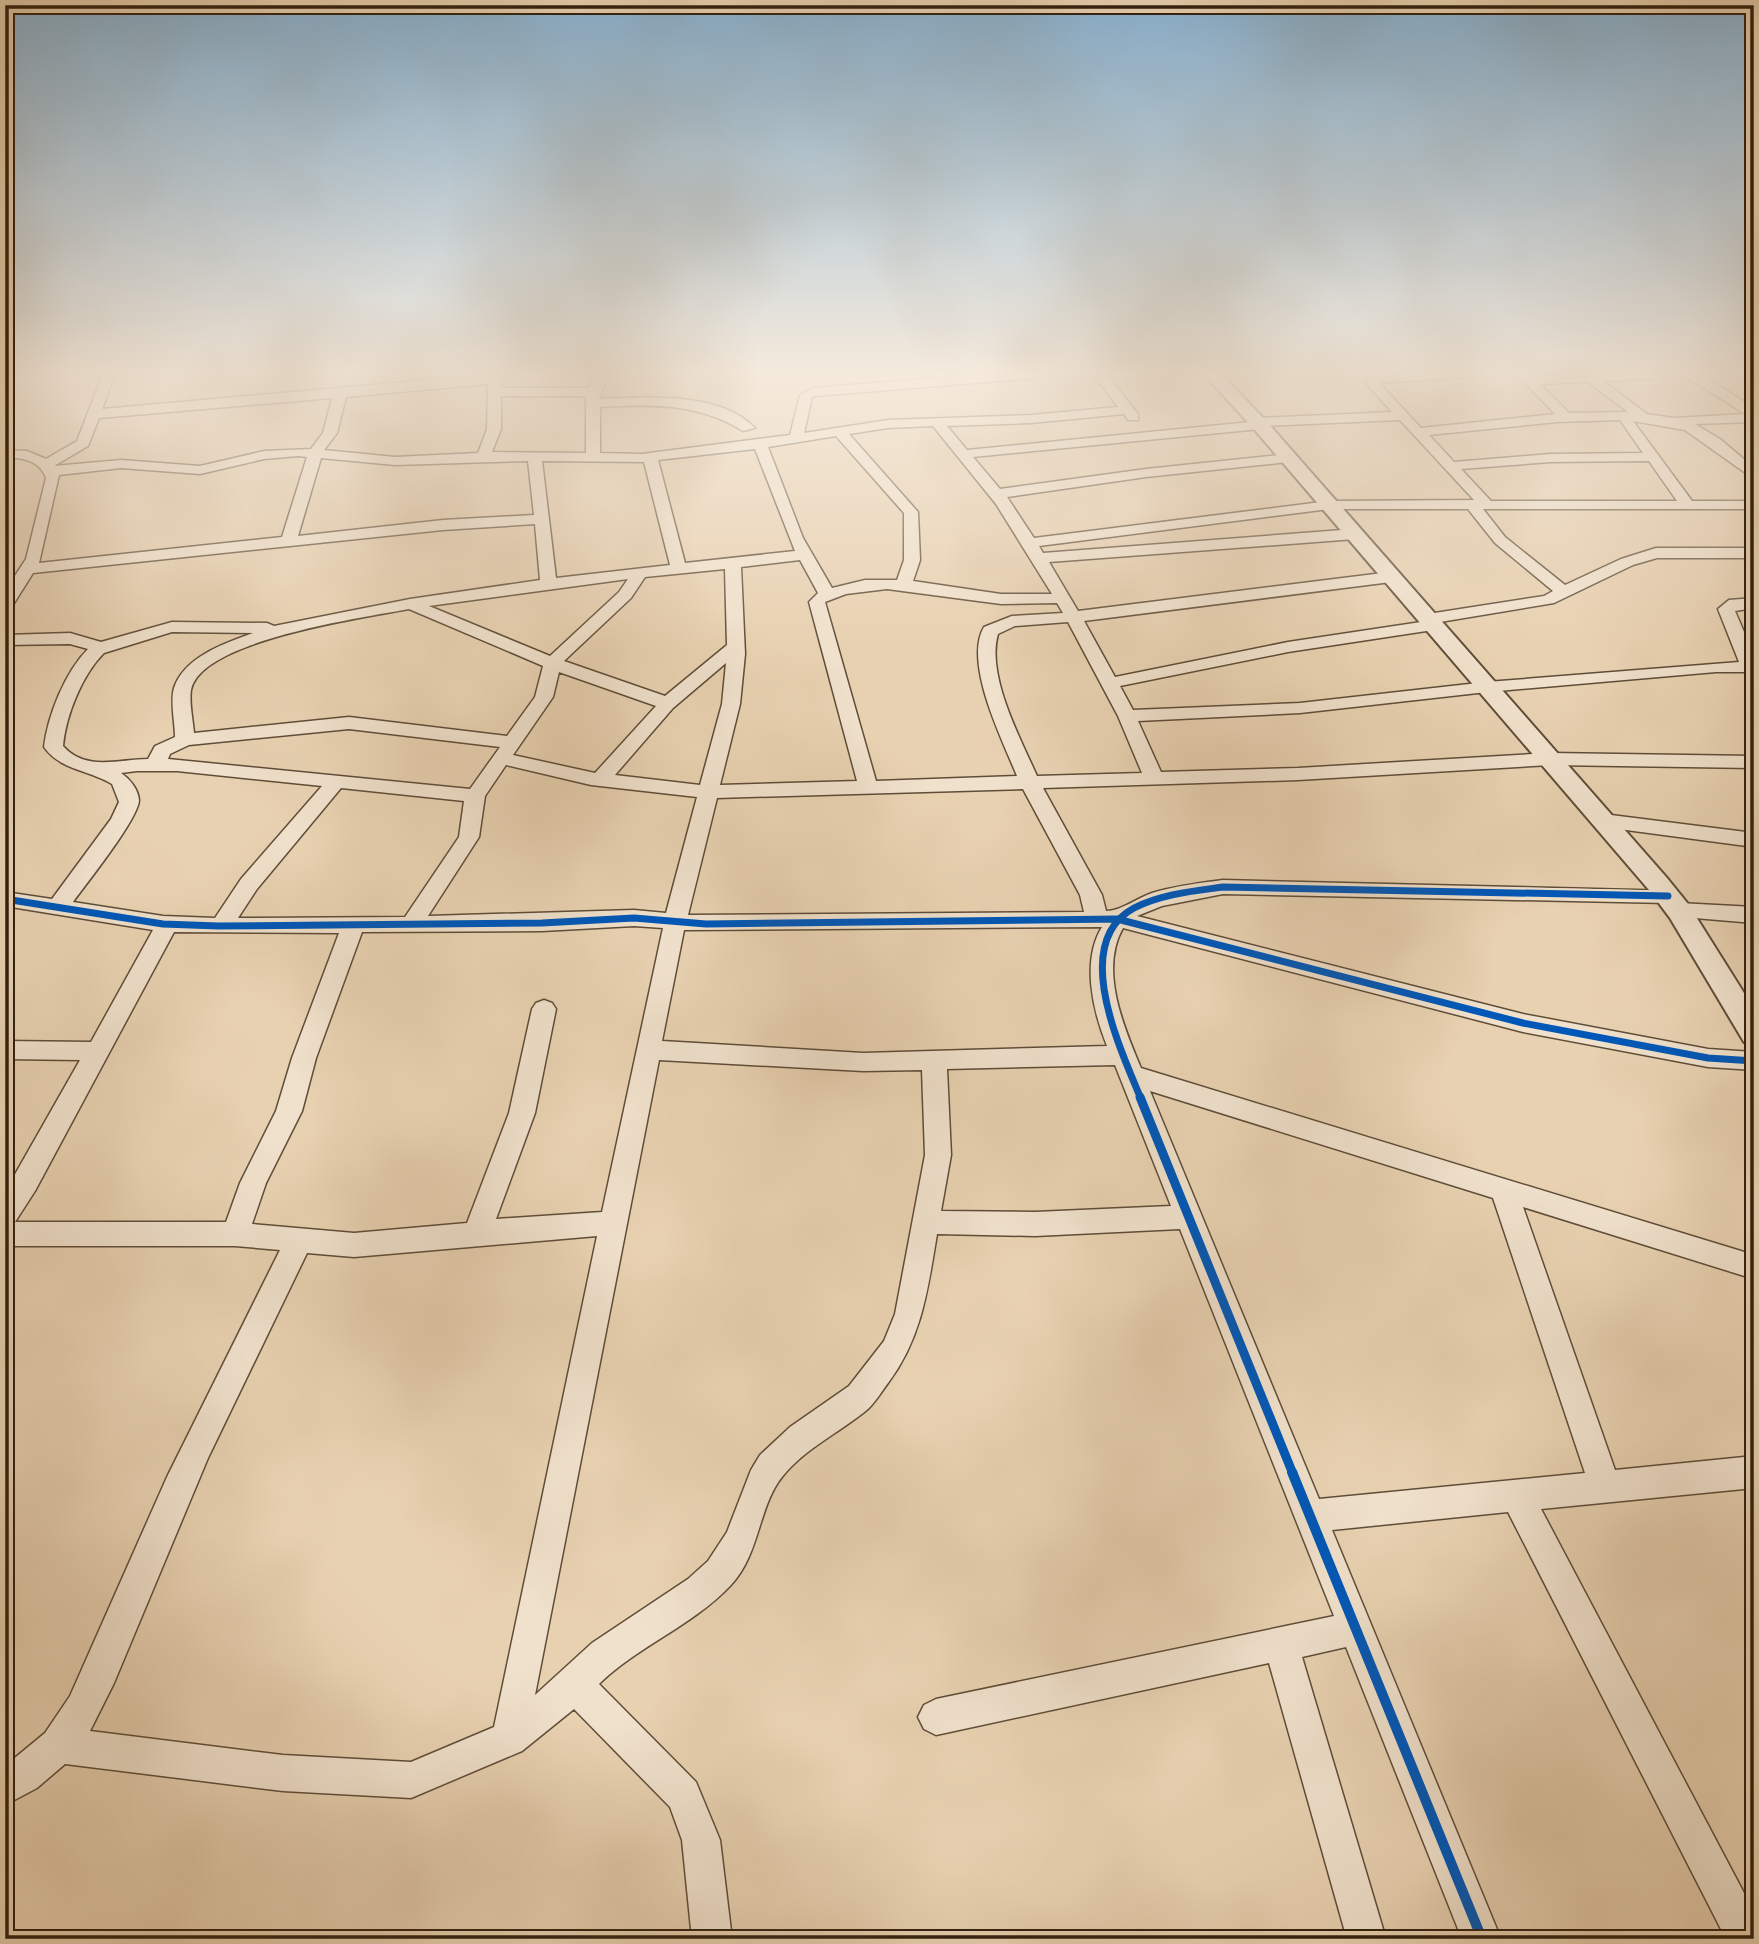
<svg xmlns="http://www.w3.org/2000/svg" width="1759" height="1944" font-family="Vollkorn,serif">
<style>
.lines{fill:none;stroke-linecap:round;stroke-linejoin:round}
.minor-casing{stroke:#5f4d38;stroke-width:3}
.tertiary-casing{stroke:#5f4d38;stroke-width:4}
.minor{fill:#f0e1cc;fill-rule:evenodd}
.tertiary{fill:#f0e1cc;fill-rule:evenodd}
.cycleway-far2-casing{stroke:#f0e1cc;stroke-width:11}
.cycleway-far1-casing{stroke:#f0e1cc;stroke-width:13}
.cycleway-casing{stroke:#f0e1cc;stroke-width:15}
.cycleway-far2{stroke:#0057b8;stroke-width:7}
.cycleway-far1{stroke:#0057b8;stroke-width:9}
.cycleway{stroke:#0057b8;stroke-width:10}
</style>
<rect width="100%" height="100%" fill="#e8d1b1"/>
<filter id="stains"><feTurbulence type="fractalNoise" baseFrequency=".00286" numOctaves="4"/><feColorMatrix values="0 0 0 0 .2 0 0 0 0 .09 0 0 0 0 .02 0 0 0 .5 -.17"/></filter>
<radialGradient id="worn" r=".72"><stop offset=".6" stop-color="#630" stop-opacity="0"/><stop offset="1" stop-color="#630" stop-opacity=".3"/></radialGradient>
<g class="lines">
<defs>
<path id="minor" d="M 104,371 L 116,371 L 102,409 L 495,374 L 501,378 L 501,388 L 589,388 L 598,371 L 610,371 L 599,399 C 645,397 720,391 755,428 L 743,431 C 698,403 652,404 600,407 L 600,453 L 642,454 L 790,435 L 800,395 L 813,388 L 1021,371 L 1078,371 L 1072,375 L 815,396 L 812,397 L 804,433 L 888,420 L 1031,415 L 1118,407 L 1091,371 L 1104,371 L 1138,414 L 1138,420 L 1128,420 L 1124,414 L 1031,423 L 947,426 L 967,450 L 1250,422 L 1257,418 L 1392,412 L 1365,382 L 1375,374 L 1507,371 L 1501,375 L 1379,383 L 1421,428 L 1555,414 L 1516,374 L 1518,371 L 1526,371 L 1532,377 L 1647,371 L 1735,371 L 1729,375 L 1704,376 L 1754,408 L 1754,422 L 1695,424 L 1720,439 L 1754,468 L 1754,479 L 1685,430 L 1633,421 L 1692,501 L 1754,501 L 1754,509 L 1483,509 L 1505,537 L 1565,585 L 1621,559 L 1656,548 L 1754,548 L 1754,558 L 1657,558 L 1633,565 L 1554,603 L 1440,622 L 1439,629 L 1433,630 L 1288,652 L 1120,686 L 1133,710 L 1300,703 L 1487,682 L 1739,662 L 1718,609 L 1729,600 L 1754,598 L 1754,608 L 1735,611 L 1754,655 L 1754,672 L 1716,672 L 1487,692 L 1300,713 L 1138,721 L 1161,772 L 1298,768 L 1550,753 L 1754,756 L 1754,768 L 1550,765 L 1298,780 L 1043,788 L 1102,895 L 1106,911 C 1121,911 1137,898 1152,893 C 1175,886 1199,883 1223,880 L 1676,891 L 1679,896 L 1676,901 L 1668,903 L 1223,894 L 1162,906 L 1137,916 L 1523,1014 L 1708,1049 L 1754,1052 L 1754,1070 L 1708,1067 L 1523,1032 L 1123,928 C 1099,970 1124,1028 1141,1068 L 1754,1255 L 1754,1279 L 1523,1207 L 1615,1470 L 1754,1456 L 1754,1488 L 1541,1509 L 1754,1912 L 1754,1939 L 1726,1939 L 1508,1512 L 1332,1530 L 1501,1939 L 1462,1939 L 1346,1647 L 1302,1657 L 1386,1939 L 1347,1939 L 1269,1663 L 936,1735 L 924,1729 L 918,1717 L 924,1705 L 936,1699 L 1334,1616 L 1180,1229 L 1035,1236 L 937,1234 C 928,1288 922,1338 888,1383 C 882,1391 876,1401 869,1408 C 841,1432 805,1448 782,1477 C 758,1507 760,1555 730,1586 C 692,1626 638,1646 599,1684 L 696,1782 L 720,1840 L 732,1939 L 692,1939 L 682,1840 L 670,1807 L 574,1709 L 522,1751 L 411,1798 L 283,1791 L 65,1764 L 37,1788 L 5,1805 L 5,1766 L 45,1733 L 70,1696 L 167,1477 L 280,1250 L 235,1246 L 5,1246 L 5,1192 L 80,1060 L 5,1059 L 5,1041 L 91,1042 L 153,930 L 5,906 L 5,892 L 52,899 L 111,819 L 119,802 L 112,784 C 89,770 60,770 44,747 C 48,715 65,672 88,649 L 70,644 L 5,645 L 5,635 L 70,633 L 101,642 L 172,622 L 267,623 L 274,626 L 410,599 L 540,580 L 535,524 L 443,530 L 33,573 L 11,608 L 5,609 L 5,591 L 26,559 L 46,478 C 40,461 22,457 5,458 L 5,450 L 27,451 L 46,459 L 77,441 ZM 1687,377 L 1745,414 L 1673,418 L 1647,414 L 1603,381 ZM 1588,382 L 1628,412 L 1569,413 L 1540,384 ZM 488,384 L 487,429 L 478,453 L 395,457 L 324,450 L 337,433 L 346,397 ZM 501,396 L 586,396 L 586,453 L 492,452 L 501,429 ZM 332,398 L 323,433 L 311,449 L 264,451 L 200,466 L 121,460 L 54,466 L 88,446 L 99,418 ZM 1400,420 L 1474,500 L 1329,501 L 1034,538 L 1007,497 L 1146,477 L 1288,462 L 1295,458 L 1288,454 L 1146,469 L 1000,489 L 973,457 L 1260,429 L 1266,426 ZM 1620,420 L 1643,453 L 1550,454 L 1454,462 L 1429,435 L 1557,422 ZM 933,426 L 996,504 L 1052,594 L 1001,594 L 913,581 L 920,560 L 918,512 L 849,434 L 888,428 ZM 836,436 L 904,513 L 904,560 L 897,580 L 865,580 L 832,588 L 803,538 L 768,447 ZM 755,449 L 795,551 L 685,563 L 658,460 ZM 298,456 L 307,457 L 282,537 L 39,563 L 59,475 L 121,468 L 200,474 L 264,459 ZM 321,458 L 395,465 L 528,461 L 534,515 L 443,520 L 298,536 ZM 542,461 L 644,462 L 670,565 L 556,578 ZM 1649,461 L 1677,501 L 1491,501 L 1461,469 L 1550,462 ZM 1329,509 L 1468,509 L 1495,543 L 1553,591 L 1544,596 L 1428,614 L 1422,615 L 1421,622 L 1288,642 L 1115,677 L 1084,621 L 1391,582 L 1399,577 L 1391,572 L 1078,611 L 1049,562 L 1355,539 L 1363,534 L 1355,529 L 1043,553 L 1039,546 ZM 800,560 L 818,593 L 809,602 L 857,781 L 720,785 L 740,704 L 745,654 L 741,567 ZM 725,569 L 727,645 L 665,696 L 564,661 L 631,598 L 645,577 ZM 628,579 L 619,592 L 550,656 L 429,606 ZM 887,589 L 1001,604 L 1057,603 L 1063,613 L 1012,616 L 984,627 C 963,663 1003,741 1017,776 L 876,781 L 825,602 L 846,594 ZM 409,609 L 543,666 L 535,697 L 507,736 L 349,717 L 194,733 C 193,720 189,703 191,690 C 200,640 367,617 409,609 ZM 1068,622 L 1118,716 L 1142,773 L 1037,776 C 1020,738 986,675 998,634 L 1015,626 ZM 172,632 L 253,633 C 225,643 184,657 174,688 C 170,701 175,723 175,737 L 155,746 L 148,759 C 119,759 86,772 63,746 C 66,715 82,675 104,653 ZM 726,663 L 722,704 L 700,785 L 615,775 L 673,708 ZM 559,672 L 656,706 L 595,773 L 513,755 L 553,697 ZM 349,729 L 500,747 L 470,789 L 168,759 L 170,754 L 189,745 ZM 506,765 L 591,785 L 697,797 L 666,913 L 634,910 L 428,916 L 479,837 L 485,796 ZM 137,771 L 177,771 L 322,786 L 241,879 L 215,918 L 163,916 L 73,902 C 86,884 139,818 139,800 C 138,789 130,779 121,773 ZM 341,788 L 464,801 L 459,837 L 405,917 L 238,918 L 257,889 ZM 1023,789 L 1080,895 L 1084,912 L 688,915 L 717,798 ZM 634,926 L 663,928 L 602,1212 L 496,1219 L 535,1113 L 556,1009 L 552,1003 L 544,1000 L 536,1003 L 532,1009 L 509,1113 L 467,1223 L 354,1233 L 252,1224 L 266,1183 L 302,1111 L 316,1058 L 362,932 L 542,931 ZM 1102,927 C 1081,961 1093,1011 1107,1046 L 863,1053 L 662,1041 L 684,930 ZM 174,932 L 339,933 L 292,1058 L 276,1111 L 240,1183 L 226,1222 L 15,1222 L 35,1191 ZM 659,1060 L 863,1071 L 922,1070 L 925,1155 L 895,1314 L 884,1341 L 849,1386 L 790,1427 L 760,1455 L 751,1470 L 727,1532 L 708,1561 L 688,1579 L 592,1643 L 535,1695 ZM 1115,1065 L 1171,1206 L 1035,1212 L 941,1211 L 951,1155 L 947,1069 ZM 1150,1091 L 1493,1198 L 1585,1473 L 1319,1499 ZM 597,1236 L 494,1727 L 411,1762 L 283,1755 L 90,1731 L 114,1683 L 208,1458 L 307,1253 L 354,1257 Z
M 1212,371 L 1273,371 L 1267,375 L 1208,378 L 1206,375 Z
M 1603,814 L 1754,833 L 1754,847 L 1596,826 L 1593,821 L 1596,816 Z
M 1679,903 L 1754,907 L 1754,923 L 1671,916 L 1668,911 L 1671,906 Z"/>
<path id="tertiary" d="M 1201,371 L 1218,371 L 1266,421 L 1667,878 L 1688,904 L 1754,1009 L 1754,1045 L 1744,1042 L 1670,918 L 1649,890 L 1254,429 Z"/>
</defs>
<use href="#minor" class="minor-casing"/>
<use href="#tertiary" class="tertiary-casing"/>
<use href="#minor" class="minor"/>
<use href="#tertiary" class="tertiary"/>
<defs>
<path id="cycleway-far2" d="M 5,899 L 163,924 L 218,926 L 542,923 L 634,918 L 706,924 L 1117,919 L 1523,1023 L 1708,1058 L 1754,1061
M 1141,1099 C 1121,1050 1069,943 1134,908 C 1161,894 1194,891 1223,887 L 1668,896"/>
<path id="cycleway-far1" d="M 1140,1097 L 1293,1474"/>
<path id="cycleway" d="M 1292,1472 L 1482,1939"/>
</defs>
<use href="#cycleway-far2" class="cycleway-far2-casing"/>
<use href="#cycleway-far1" class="cycleway-far1-casing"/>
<use href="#cycleway" class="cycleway-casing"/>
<use href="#cycleway-far2" class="cycleway-far2"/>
<use href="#cycleway-far1" class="cycleway-far1"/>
<use href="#cycleway" class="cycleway"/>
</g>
<linearGradient id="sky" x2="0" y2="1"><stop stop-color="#89b4d4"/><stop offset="0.58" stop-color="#f5eadc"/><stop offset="1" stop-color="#f5eadc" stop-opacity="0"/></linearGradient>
<rect width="1759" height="643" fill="url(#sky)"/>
<rect width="1759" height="1944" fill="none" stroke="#e8d1b1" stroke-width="28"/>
<rect x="7" y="7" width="1745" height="1930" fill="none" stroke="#31210f" stroke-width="3.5"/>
<rect x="14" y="14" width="1731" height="1916" fill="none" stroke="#31210f" stroke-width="2"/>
<rect width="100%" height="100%" filter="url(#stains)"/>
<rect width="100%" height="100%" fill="url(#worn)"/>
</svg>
